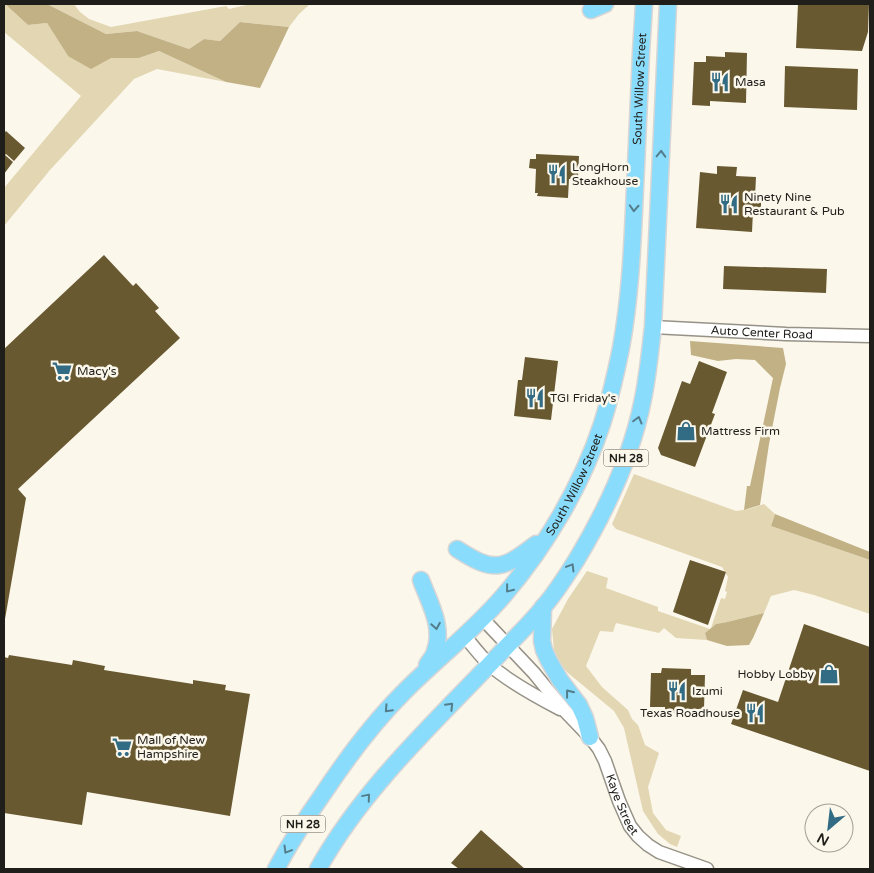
<svg xmlns="http://www.w3.org/2000/svg" width="874" height="873" font-family="'Varela Round',sans-serif">
<style>
.green{fill:#e3d6b3}
.forest{fill:#c1b185}
.building{fill:#685931}
.lines{fill:none;stroke-linecap:round;stroke-linejoin:round}
.minor-casing{stroke:#969287;stroke-width:15}
.major-casing{stroke:#d7d6d6;stroke-width:19}
.minor{stroke:#fff;stroke-width:12}
.major{stroke:#89dcfc;stroke-width:16}
.oneway{stroke:#547d8b}
.labels{text-anchor:middle;stroke-width:5;stroke-linejoin:round;paint-order:stroke}
.shield{fill:#fbf7eb;stroke:#615f59;stroke-width:1}
.shield-label{font-size:11px;font-weight:bold;fill:#1f1e1a}
.poi-label{font-size:12px;fill:#1f1e1a;stroke:#fbf7eb;text-anchor:start}
.street-label{font-size:12px;fill:#1f1e1a;stroke:#fbf7eb}
</style>
<rect width="100%" height="100%" fill="#fbf7eb"/>
<path class="green" d="M 4,4 L 5,4 L 28,25 L 47,23 L 68,56 L 111,58 L 139,58 L 159,51 L 226,82 L 157,69 L 134,79 L 50,170 L 4,226 L 4,188 L 81,96 L 4,32 Z
M 47,4 L 74,4 L 80,12 L 89,19 L 111,27 L 226,6 L 229,9 L 251,4 L 310,4 L 299,14 L 289,27 L 240,22 L 220,41 L 204,39 L 189,49 L 137,31 L 106,34 Z
M 634,474 L 736,511 L 749,509 L 764,504 L 775,514 L 771,526 L 870,560 L 870,614 L 814,595 L 794,590 L 771,596 L 764,613 L 727,622 L 716,624 L 711,628 L 721,598 L 725,599 L 727,592 L 725,591 L 728,577 L 722,567 L 616,529 L 612,524 Z
M 587,571 L 608,578 L 606,588 L 658,607 L 658,611 L 710,629 L 705,633 L 707,640 L 676,638 L 664,628 L 659,633 L 616,623 L 613,632 L 600,631 L 586,666 L 602,687 L 628,710 L 632,719 L 638,725 L 645,745 L 659,753 L 648,787 L 653,813 L 666,830 L 681,836 L 677,847 L 670,844 L 658,834 L 643,811 L 624,728 L 614,711 L 568,673 L 560,664 L 554,650 L 552,629 L 568,599 Z"/>
<path class="forest" d="M 5,4 L 47,4 L 106,34 L 137,31 L 189,49 L 204,39 L 220,41 L 240,22 L 289,27 L 260,88 L 226,82 L 159,51 L 139,58 L 111,58 L 91,69 L 68,56 L 47,23 L 28,25 Z
M 690,341 L 783,348 L 786,364 L 780,388 L 769,444 L 760,505 L 744,510 L 747,486 L 750,486 L 773,378 L 755,360 L 736,359 L 718,361 L 691,355 Z
M 775,514 L 870,552 L 870,560 L 771,526 Z
M 764,613 L 753,638 L 749,645 L 727,646 L 707,640 L 705,633 L 716,624 L 727,622 Z"/>
<path class="building" d="M 798,4 L 869,4 L 868,32 L 862,51 L 796,48 Z
M 725,52 L 747,53 L 746,103 L 710,101 L 710,106 L 692,105 L 694,62 L 706,62 L 706,56 L 725,57 Z
M 785,66 L 858,69 L 857,110 L 784,107 Z
M 6,131 L 25,148 L 14,161 L 6,154 L 5,155 L 13,162 L 4,174 L 4,133 Z
M 536,154 L 579,156 L 578,179 L 569,179 L 568,198 L 537,196 L 538,193 L 535,193 L 536,169 L 529,168 L 530,159 L 536,159 Z
M 717,166 L 737,167 L 736,176 L 756,177 L 755,197 L 761,198 L 761,212 L 753,211 L 752,232 L 696,228 L 700,172 L 717,174 Z
M 104,255 L 133,286 L 136,283 L 159,308 L 155,311 L 180,338 L 18,489 L 26,498 L 5,619 L 4,619 L 4,349 Z
M 724,266 L 827,269 L 826,293 L 723,289 Z
M 525,357 L 558,361 L 551,420 L 514,416 L 518,380 L 522,380 Z
M 699,361 L 727,372 L 712,413 L 715,414 L 695,467 L 661,455 L 658,448 L 682,381 L 690,384 Z
M 690,560 L 726,572 L 708,625 L 673,612 Z
M 804,624 L 870,647 L 870,771 L 731,724 L 743,690 L 778,702 Z
M 9,655 L 72,665 L 73,660 L 105,666 L 104,670 L 193,684 L 193,680 L 226,685 L 225,690 L 250,694 L 230,816 L 87,792 L 82,825 L 4,813 L 4,657 L 8,658 Z
M 662,668 L 691,669 L 691,675 L 705,675 L 704,709 L 690,709 L 690,713 L 684,713 L 684,718 L 675,718 L 675,713 L 665,712 L 665,707 L 650,707 L 651,673 L 661,673 Z
M 481,830 L 525,869 L 459,869 L 451,863 Z"/>
<g class="lines">
<defs>
<g id="minor">
<path id="s1" d="M 653,327 L 786,334 L 870,336"/>
<path id="s2" d="M 482,618 L 534,673 L 565,711 L 590,737 L 599,749 L 605,761 L 619,801 L 630,826 L 638,836 L 648,845 L 659,852 L 707,869"/>
<path d="M 464,635 C 472,645 480,656 490,665 C 509,682 537,697 560,709"/>
</g>
<g id="major">
<path d="M 591,10 L 605,4"/>
<path d="M 457,549 C 494,573 502,570 536,544"/>
<path d="M 421,580 C 429,602 444,627 435,651 C 434,656 430,660 427,665"/>
<path d="M 543,607 L 542,641 L 544,650 L 549,661 L 560,680 L 579,705 L 585,718 L 590,737"/>
<path id="s3" d="M 276,869 C 290,843 306,818 323,794 C 347,758 372,724 402,694 C 435,660 474,631 505,594 C 546,546 582,485 602,424 C 610,399 616,373 621,348 C 632,288 633,227 636,166 C 638,128 639,91 641,53 C 642,37 643,20 644,4"/>
<path d="M 318,869 C 366,783 442,716 509,644 C 521,632 534,619 545,605 C 557,591 567,575 577,559 C 607,509 632,456 643,399 C 648,375 650,351 653,327 L 668,4"/>
</g>
</defs>
<use href="#minor" class="minor-casing"/>
<use href="#major" class="major-casing"/>
<use href="#minor" class="minor"/>
<use href="#major" class="major"/>
</g>
<defs><path id="oneway-chevron" d="M-2-3.5L2.5 0L-2 3.5" fill="none" stroke-width="1.6" stroke-linecap="round" stroke-linejoin="round" transform="scale(1.25)"/></defs>
<g class="oneway">
<use href="#oneway-chevron" transform="translate(661 154) rotate(-88)"/>
<use href="#oneway-chevron" transform="translate(634 208) rotate(93)"/>
<use href="#oneway-chevron" transform="translate(638 420) rotate(-75)"/>
<use href="#oneway-chevron" transform="translate(571 567) rotate(-59)"/>
<use href="#oneway-chevron" transform="translate(509 589) rotate(129)"/>
<use href="#oneway-chevron" transform="translate(436 626) rotate(80)"/>
<use href="#oneway-chevron" transform="translate(569 693) rotate(-128)"/>
<use href="#oneway-chevron" transform="translate(450 706) rotate(-46)"/>
<use href="#oneway-chevron" transform="translate(388 709) rotate(133)"/>
<use href="#oneway-chevron" transform="translate(367 797) rotate(-50)"/>
<use href="#oneway-chevron" transform="translate(287 850) rotate(121)"/>
</g>
<defs>
<symbol id="restaurant-bare" viewBox="-9 -9 18 18"><path d="M-5-6h1v4h1v-4h1v4h1v-4h1v5L-1.5 .5V6h-2V.5L-5-1ZM5-6V6H3V1.5H1.5Q1.5-4 5-6Z" fill="#316b84" stroke="#fbf7eb" stroke-width="2.5" paint-order="stroke"/></symbol>
<symbol id="supermarket-bare" viewBox="-9 -9 18 18"><path d="M-6-5.5h2.5l.6 2H6L4.5 2H-2.5L-4.4-4H-6ZM-1.5 3.2a1.3 1.3 0 1 0 .1 0ZM3 3.2a1.3 1.3 0 1 0 .1 0Z" fill="#316b84" stroke="#fbf7eb" stroke-width="2.5" paint-order="stroke"/></symbol>
<symbol id="shop-bare" viewBox="-9 -9 18 18"><path d="M-5-2.5h2.3a2.7 3.5 0 0 1 5.4 0H5L5.5 6h-11ZM-1.5-2.5h3a1.5 2.3 0 0 0-3 0Z" fill="#316b84" stroke="#fbf7eb" stroke-width="2.5" paint-order="stroke"/></symbol>
</defs>
<g fill-rule="evenodd">
<use href="#restaurant-bare" x="706" y="68" width="28" height="28"/>
<use href="#restaurant-bare" x="543" y="160" width="28" height="28"/>
<use href="#restaurant-bare" x="715" y="190" width="28" height="28"/>
<use href="#supermarket-bare" x="48" y="357" width="28" height="28"/>
<use href="#restaurant-bare" x="521" y="384" width="28" height="28"/>
<use href="#shop-bare" x="672" y="417" width="28" height="28"/>
<use href="#shop-bare" x="815" y="660" width="28" height="28"/>
<use href="#restaurant-bare" x="663" y="677" width="28" height="28"/>
<use href="#restaurant-bare" x="741" y="699" width="28" height="28"/>
<use href="#supermarket-bare" x="108" y="733" width="28" height="28"/>
</g>
<g class="labels">
<g class="shield">
<rect x="603.5" y="449.5" width="45" height="17" rx="4"/>
<rect x="280.5" y="815.5" width="45" height="17" rx="4"/>
</g>
<g class="shield-label">
<text x="626" y="462">NH 28</text>
<text x="303" y="828">NH 28</text>
</g>
<g class="poi-label">
<text x="735" y="86">Masa</text>
<text x="572" y="171">LongHorn<tspan x="572" dy="14">Steakhouse</tspan></text>
<text x="744" y="201">Ninety Nine<tspan x="744" dy="14">Restaurant &amp; Pub</tspan></text>
<text x="77" y="375">Macy's</text>
<text x="550" y="402">TGI Friday's</text>
<text x="701" y="435">Mattress Firm</text>
<text x="814" y="678" text-anchor="end">Hobby Lobby</text>
<text x="692" y="695">Izumi</text>
<text x="740" y="717" text-anchor="end">Texas Roadhouse</text>
<text x="137" y="744">Mall of New<tspan x="137" dy="14">Hampshire</tspan></text>
</g>
<g class="street-label">
<text dy="4" stroke="none"><textPath href="#s3" startOffset="895">South Willow Street</textPath></text>
<text dy="4" stroke="none"><textPath href="#s1" startOffset="109">Auto Center Road</textPath></text>
<text dy="4" stroke="none"><textPath href="#s3" startOffset="490">South Willow Street</textPath></text>
<text dy="4" stroke="none"><textPath href="#s2" startOffset="236">Kaye Street</textPath></text>
</g>
</g>
<rect width="874" height="873" fill="none" stroke="#1f1e1a" stroke-width="10"/>
<g transform="translate(829 828) rotate(208)"><circle r="24" fill="#fbf7eb" stroke="#a3a097"/>
<path d="M0-4L9 19L0 12L-9 19Z" fill="#316b84"/>
<text y="-8" font-size="14" font-weight="bold" text-anchor="middle" fill="#1f1e1a">N</text>
</g>
</svg>
